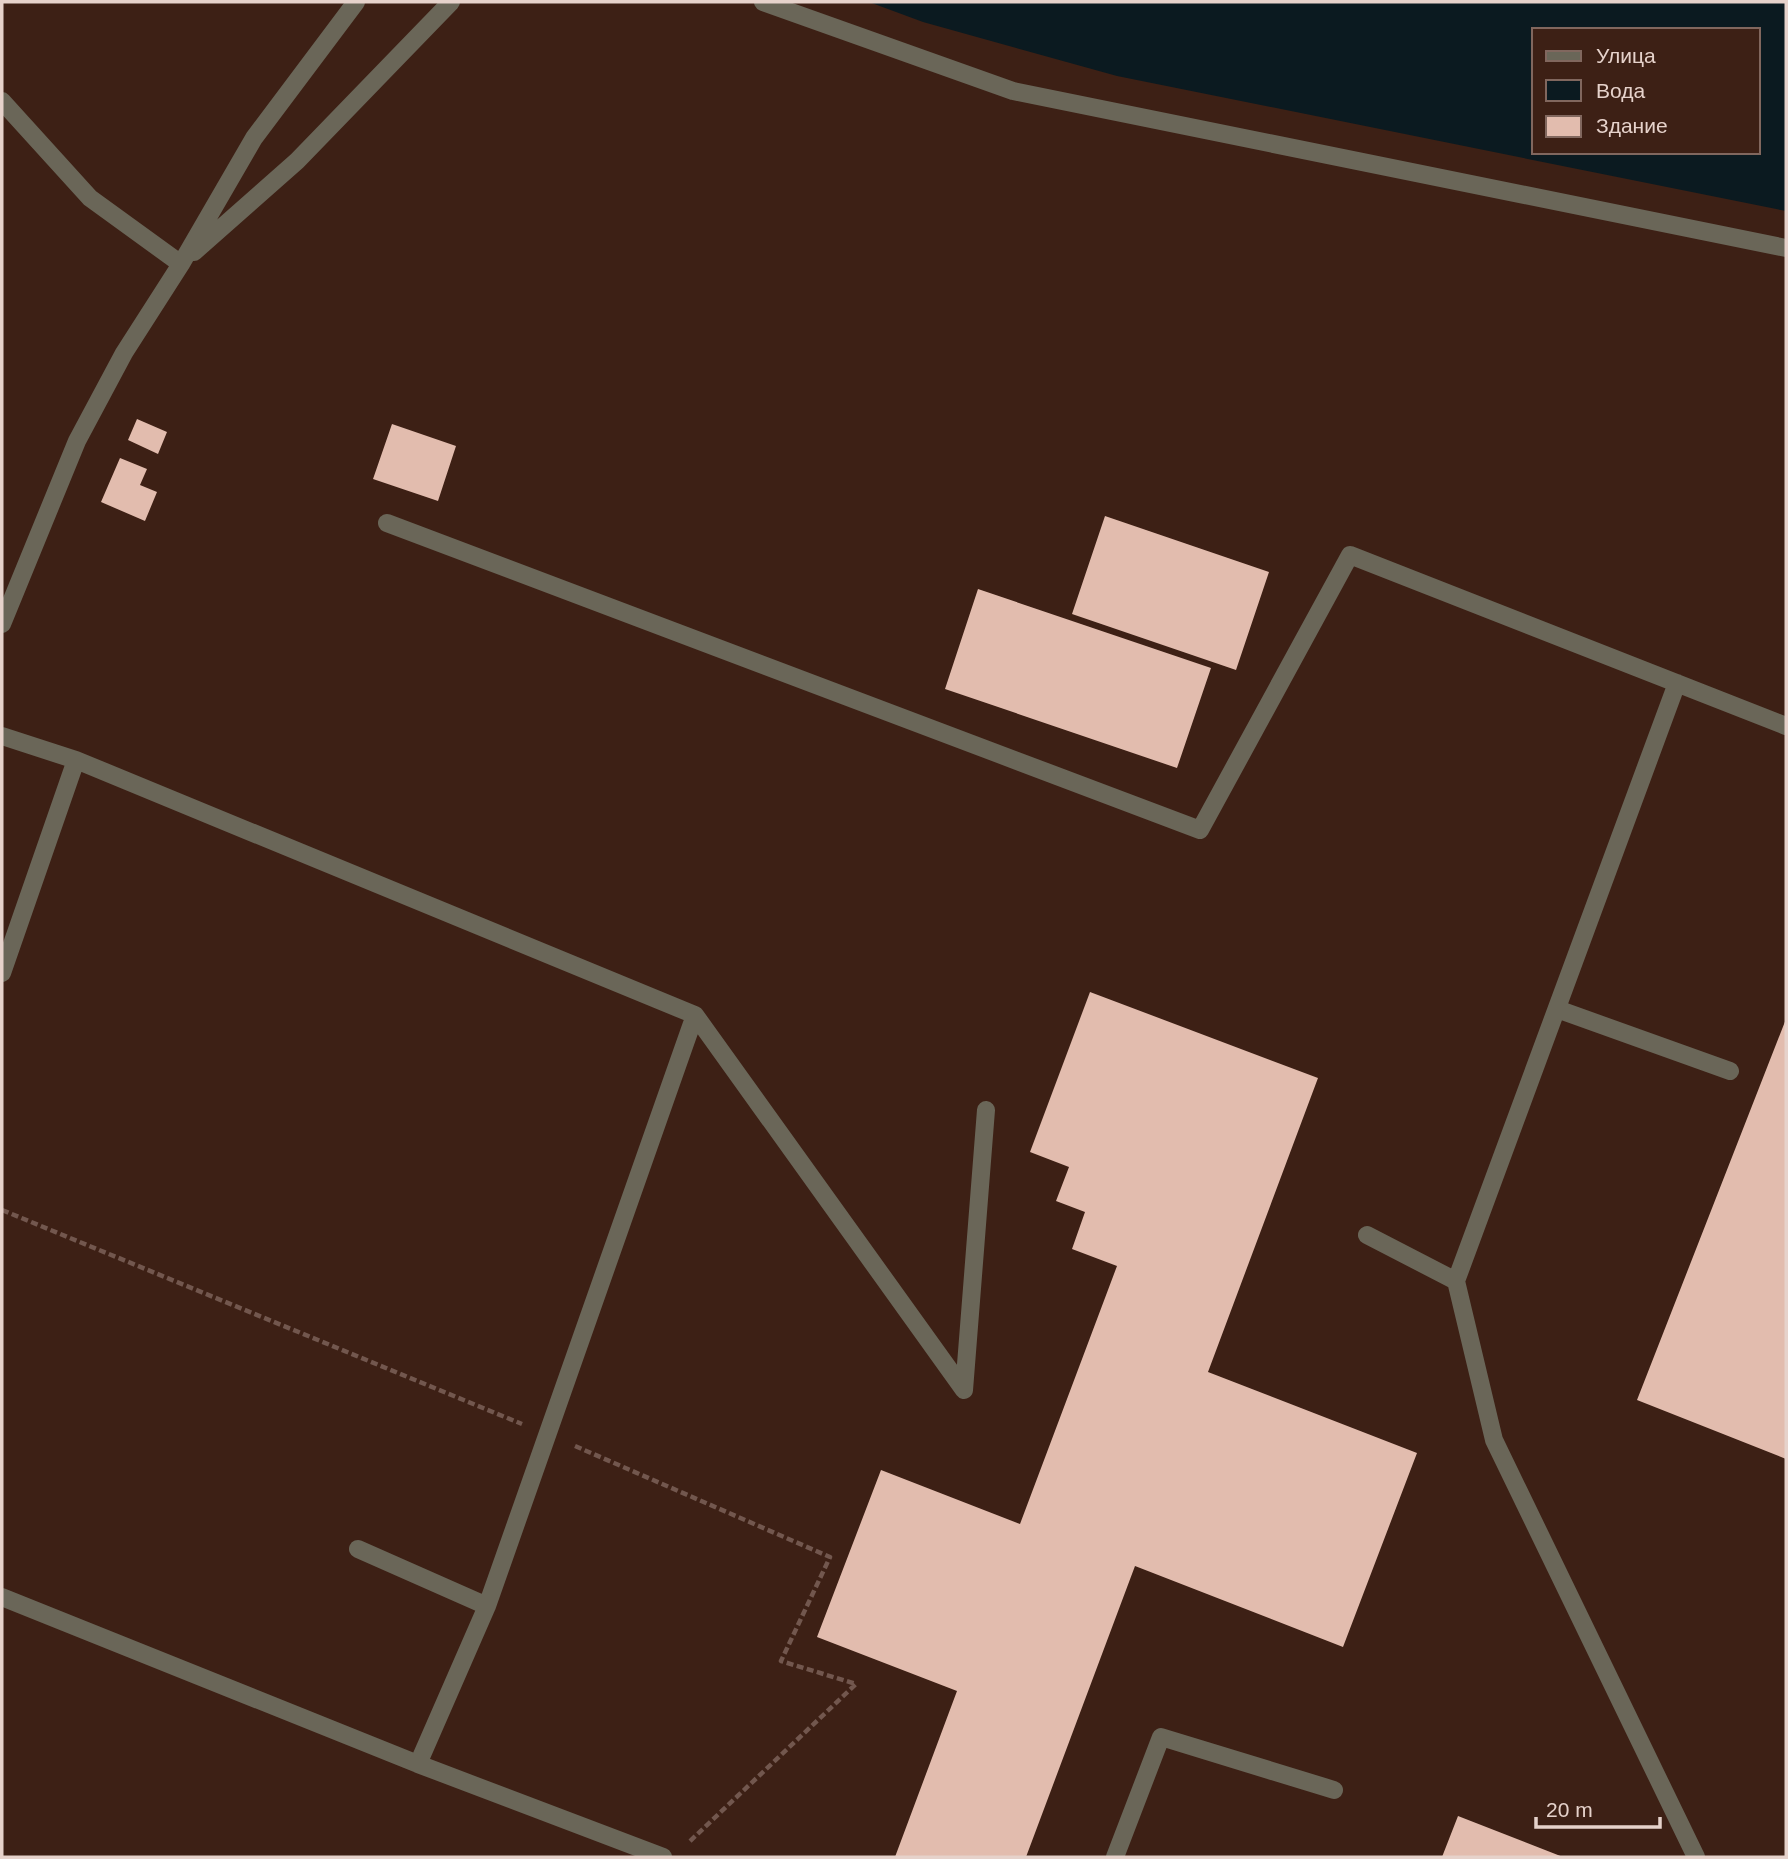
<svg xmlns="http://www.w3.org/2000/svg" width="1788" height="1859" font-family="Helvetica,sans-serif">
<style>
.water{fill:#0b1a20;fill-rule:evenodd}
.building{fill:#e2bcae}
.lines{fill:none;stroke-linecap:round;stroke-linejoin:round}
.path{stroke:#72574e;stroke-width:4.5;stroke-dasharray:7 3.5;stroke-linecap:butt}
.minor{stroke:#6a6658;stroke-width:18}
</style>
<rect width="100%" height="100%" fill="#3d2015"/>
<path class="water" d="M 869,2 L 1786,2 L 1786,211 L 1117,76 L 923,22 ZM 1534,30 L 1758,30 L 1758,152 L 1534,152 Z"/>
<path class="building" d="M 137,419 L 167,432 L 158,454 L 128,440 Z
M 392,424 L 456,446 L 438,501 L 373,479 Z
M 120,458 L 147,469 L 140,485 L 157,492 L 145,521 L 101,502 Z
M 1105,516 L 1269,572 L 1236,670 L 1072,614 Z
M 978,589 L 1211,668 L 1177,768 L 945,689 Z
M 1090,992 L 1318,1078 L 1208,1372 L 1417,1453 L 1343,1647 L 1135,1566 L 1026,1857 L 895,1857 L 957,1691 L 817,1637 L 881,1470 L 1020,1524 L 1117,1266 L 1072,1249 L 1085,1212 L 1056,1201 L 1069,1167 L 1030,1152 Z
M 1786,1019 L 1786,1459 L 1637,1400 Z
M 1458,1816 L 1563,1857 L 1442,1857 Z"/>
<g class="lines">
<path class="path" d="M 2,1210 L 522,1424
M 575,1446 L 830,1557 L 781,1661 L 856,1684 L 688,1843"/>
<path class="minor" d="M 763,2 L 1013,91 L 1786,248
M 2,101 L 90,198 L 181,264
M 194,252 L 297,161 L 451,2
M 387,523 L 1200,830 L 1350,555 L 1786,726
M 2,624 L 77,441 L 124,353 L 181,264 L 254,138 L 356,2
M 1677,683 L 1456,1281 L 1494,1440 L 1696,1857
M 2,736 L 76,760 L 695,1015 L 964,1390 L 986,1110
M 2,973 L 76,760
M 1557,1009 L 1730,1071
M 1367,1235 L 1456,1281
M 358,1549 L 487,1606 L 695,1015
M 2,1597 L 418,1764 L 487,1606
M 418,1764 L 663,1857
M 1115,1857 L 1161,1737 L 1334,1790"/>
</g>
<rect width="1788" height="1859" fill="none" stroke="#e6d2cb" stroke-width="7"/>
<rect x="1532" y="28" width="228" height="126" fill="#3d2015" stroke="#81675e" stroke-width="2"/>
<rect x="1546" y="51" width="35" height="10" fill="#6a6658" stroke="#81675e" stroke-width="2"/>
<text x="1596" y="63" font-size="21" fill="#e6d2cb">Улица</text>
<rect x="1546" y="80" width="35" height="21" fill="#0b1a20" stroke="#81675e" stroke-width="2"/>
<text x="1596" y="98" font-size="21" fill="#e6d2cb">Вода</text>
<rect x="1546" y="116" width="35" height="21" fill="#e2bcae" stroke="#81675e" stroke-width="2"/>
<text x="1596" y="133" font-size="21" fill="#e6d2cb">Здание</text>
<path d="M1536 1817v10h124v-10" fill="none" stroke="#e6d2cb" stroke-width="3.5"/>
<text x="1546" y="1817" font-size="21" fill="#e6d2cb" stroke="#3d2015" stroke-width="5" paint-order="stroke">20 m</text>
</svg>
